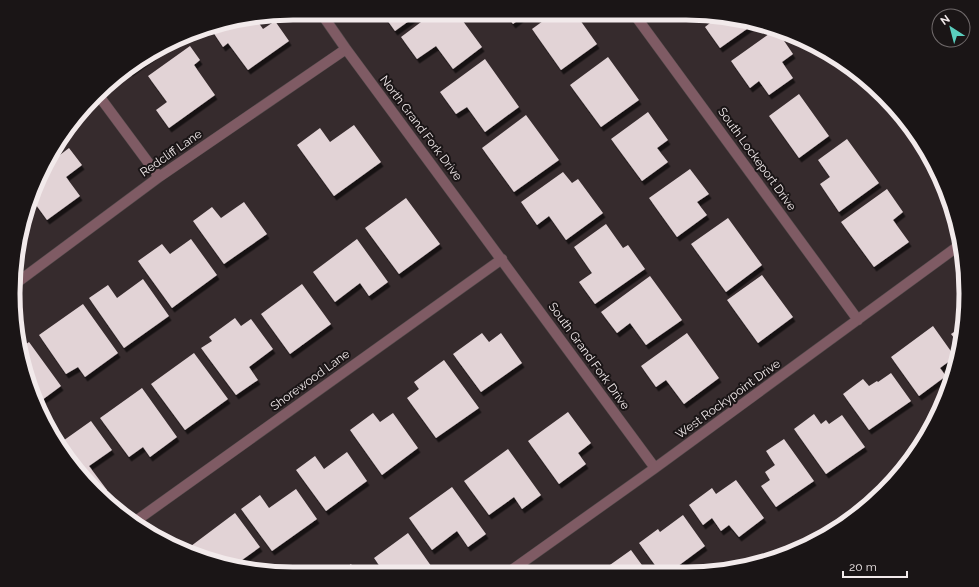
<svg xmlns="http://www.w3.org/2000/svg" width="979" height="587" font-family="Raleway,sans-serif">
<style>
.building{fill:#e2d3d6;filter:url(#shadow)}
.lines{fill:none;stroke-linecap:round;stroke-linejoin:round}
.minor-casing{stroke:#544a4b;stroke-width:11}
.minor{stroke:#7f5b64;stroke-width:10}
.labels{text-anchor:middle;stroke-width:4;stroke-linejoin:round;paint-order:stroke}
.street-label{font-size:12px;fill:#f2eaeb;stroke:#1a1516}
.rim{fill:none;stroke:#f2eaeb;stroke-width:5}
</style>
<defs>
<filter id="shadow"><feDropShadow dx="2.5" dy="4.5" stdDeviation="0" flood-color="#0009"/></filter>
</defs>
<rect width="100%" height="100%" fill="#362b2d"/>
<path class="building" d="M 382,13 L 420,13 L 395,31 Z
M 433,13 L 457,13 L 482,47 L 453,69 L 436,46 L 417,59 L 401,37 Z
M 505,13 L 527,13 L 513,24 Z
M 554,13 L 575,13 L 597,44 L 561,70 L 532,29 Z
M 712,15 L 754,24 L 720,48 L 705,27 L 715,19 Z
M 256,19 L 263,29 L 275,21 L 289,41 L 248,70 L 228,43 L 223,47 L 211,29 L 216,26 Z
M 776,29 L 793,54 L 782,62 L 793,78 L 769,95 L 759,81 L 750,88 L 731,61 Z
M 190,46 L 200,60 L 194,65 L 215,95 L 169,128 L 156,110 L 167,102 L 148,76 Z
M 153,55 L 154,55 L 130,72 L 127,68 Z
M 608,57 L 639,100 L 601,127 L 570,85 Z
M 485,59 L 519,107 L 485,132 L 467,107 L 456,114 L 440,92 Z
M 799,94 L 829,136 L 799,158 L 769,116 Z
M 648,112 L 668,140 L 657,148 L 668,162 L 642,181 L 611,139 Z
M 526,115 L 559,160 L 514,192 L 482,148 Z
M 354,125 L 381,162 L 334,196 L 297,145 L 320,128 L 330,142 Z
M 847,139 L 879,183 L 839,212 L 820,184 L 830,177 L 818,160 Z
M 69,148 L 82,165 L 66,177 L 80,196 L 47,220 L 31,198 L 48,164 Z
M 690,169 L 709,194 L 697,202 L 707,215 L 677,237 L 649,198 Z
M 563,172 L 572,183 L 578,179 L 603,213 L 566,240 L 549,216 L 537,225 L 521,202 Z
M 887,189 L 903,212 L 893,220 L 909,242 L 874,267 L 841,222 Z
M 406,198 L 440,244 L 399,274 L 365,228 Z
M 244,202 L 267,234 L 224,264 L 193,221 L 212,207 L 221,218 Z
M 728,218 L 762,265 L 726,292 L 691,244 Z
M 606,224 L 623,248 L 628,245 L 645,269 L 595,304 L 579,282 L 592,273 L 574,247 Z
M 191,239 L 217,275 L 172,308 L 138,261 L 162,244 L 170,254 Z
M 357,239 L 388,282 L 369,296 L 360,283 L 335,302 L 313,272 Z
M 762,275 L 793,317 L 758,343 L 727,300 Z
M 650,276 L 682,320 L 646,345 L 630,323 L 617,333 L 601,312 Z
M 143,279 L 169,316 L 124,348 L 89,298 L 108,285 L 117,298 Z
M 302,284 L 331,324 L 290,354 L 261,314 Z
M 83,304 L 118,353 L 85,377 L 78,367 L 66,374 L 39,335 Z
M 235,318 L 241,326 L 251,319 L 273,349 L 249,367 L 258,380 L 236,395 L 201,348 L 212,341 L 209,337 Z
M 933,326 L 955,357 L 940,368 L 946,376 L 919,396 L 891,357 Z
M 963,326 L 961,346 L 961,347 L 951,334 Z
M 482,333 L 489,342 L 501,333 L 522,363 L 481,392 L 453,354 Z
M 687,333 L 719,378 L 684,404 L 666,380 L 656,387 L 641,366 Z
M 29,342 L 61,386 L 38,403 L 28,384 L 22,347 Z
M 194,353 L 228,399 L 185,430 L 151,384 Z
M 444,360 L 479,408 L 436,438 L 407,398 L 419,389 L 414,382 Z
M 891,373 L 911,401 L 869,430 L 843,394 L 863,379 L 869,386 L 877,381 L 878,382 Z
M 142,388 L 177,437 L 150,457 L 143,447 L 129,457 L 100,418 Z
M 568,412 L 591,443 L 578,453 L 586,464 L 559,484 L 528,441 Z
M 373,413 L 380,422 L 393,413 L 418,448 L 382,475 L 350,430 Z
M 814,414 L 821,424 L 826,420 L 829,424 L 842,415 L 865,447 L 826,474 L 794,429 Z
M 91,421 L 112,450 L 89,466 L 107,490 L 102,494 L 71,464 L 60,443 Z
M 784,439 L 814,481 L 776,507 L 761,486 L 770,480 L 765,472 L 775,465 L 766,451 Z
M 508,449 L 541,495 L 522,509 L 514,497 L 489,515 L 464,481 Z
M 347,452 L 367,481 L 326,511 L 296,470 L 315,456 L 324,469 Z
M 736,480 L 764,518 L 739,537 L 729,525 L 721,531 L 712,518 L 703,525 L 689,505 L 712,488 L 716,494 Z
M 452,487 L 486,534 L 468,547 L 457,531 L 432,550 L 409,518 Z
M 296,489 L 317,519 L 272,551 L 241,509 L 260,495 L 269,508 Z
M 235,513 L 260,547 L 235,565 L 203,559 L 199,557 L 191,546 Z
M 683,515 L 705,546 L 670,572 L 660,572 L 639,543 L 658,529 L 660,532 Z
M 408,533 L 436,573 L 381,573 L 383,571 L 374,558 Z
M 631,550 L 647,572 L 600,572 Z
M 351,564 L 357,573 L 339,573 Z"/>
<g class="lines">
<defs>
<path id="minor" d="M 321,13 L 346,49 L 655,468
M 634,14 L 858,320
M 99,96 L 159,177
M 15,284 L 159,177 L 346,49
M 133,523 L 502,259
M 509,572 L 655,468 L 961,244"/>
</defs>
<use href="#minor" class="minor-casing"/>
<use href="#minor" class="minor"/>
</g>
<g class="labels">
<g class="street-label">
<text transform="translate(421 128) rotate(53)" y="4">North Grand Fork Drive</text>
<text transform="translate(171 153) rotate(-35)" y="4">Redcliff Lane</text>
<text transform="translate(757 159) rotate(54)" y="4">South Lockeport Drive</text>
<text transform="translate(589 356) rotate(54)" y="4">South Grand Fork Drive</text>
<text transform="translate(310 380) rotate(-36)" y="4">Shorewood Lane</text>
<text transform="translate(728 399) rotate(-36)" y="4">West Rockypoint Drive</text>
</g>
</g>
<path d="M0 0H979V587H0ZM293 20H686A273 273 0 0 1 959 293V294A273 273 0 0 1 686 567H293A273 273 0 0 1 20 294V293A273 273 0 0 1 293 20Z" fill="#1a1516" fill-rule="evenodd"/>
<path class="rim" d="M293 20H686A273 273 0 0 1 959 293V294A273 273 0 0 1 686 567H293A273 273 0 0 1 20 294V293A273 273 0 0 1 293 20Z"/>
<g transform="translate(951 28) rotate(324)"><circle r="19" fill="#1a1516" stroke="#706a6b"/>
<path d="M0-3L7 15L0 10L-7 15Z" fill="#5acebe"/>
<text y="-6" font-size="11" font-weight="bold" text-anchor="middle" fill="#f2eaeb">N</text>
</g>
<path d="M843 571v6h64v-6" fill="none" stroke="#f2eaeb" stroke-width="2"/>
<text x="849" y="571" font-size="12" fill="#f2eaeb" stroke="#1a1516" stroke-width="3" paint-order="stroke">20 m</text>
</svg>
